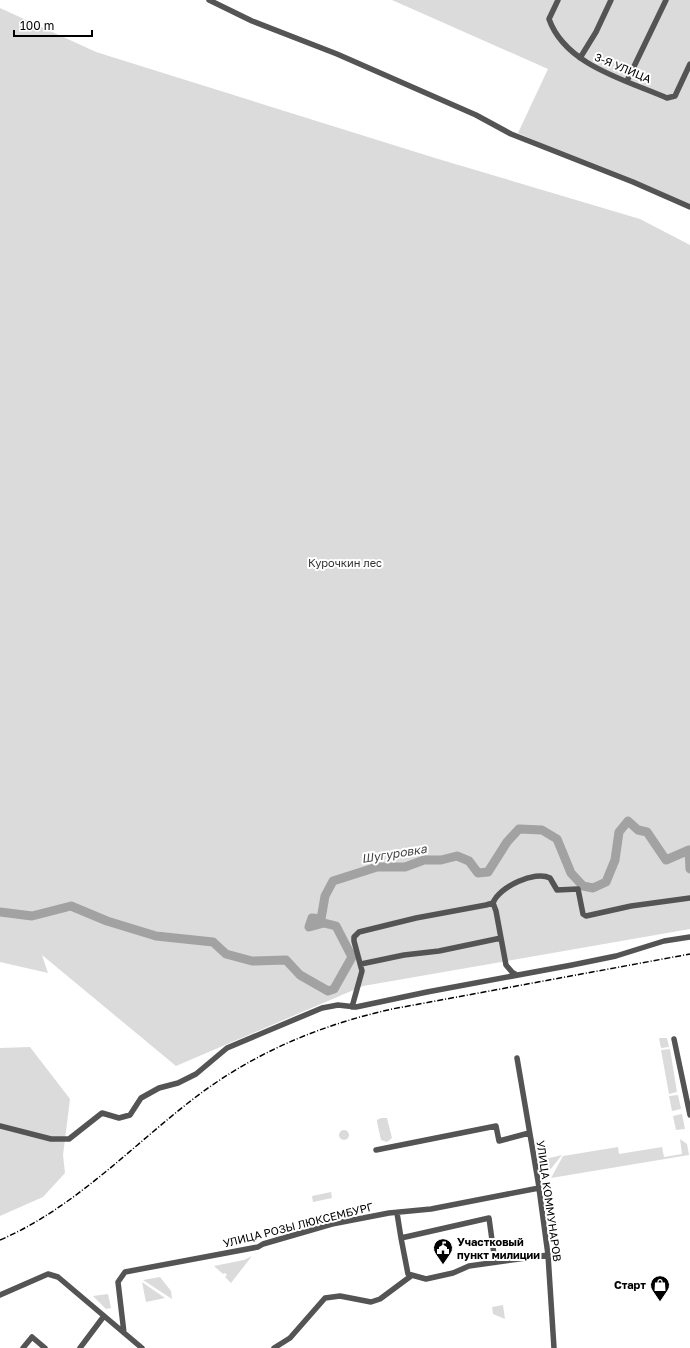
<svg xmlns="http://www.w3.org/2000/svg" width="690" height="1348" font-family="'Golos Text',sans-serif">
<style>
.green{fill:#dbdbdb}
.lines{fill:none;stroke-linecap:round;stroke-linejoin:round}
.river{stroke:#a2a2a2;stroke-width:9}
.minor{stroke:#545454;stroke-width:5.5}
.rail{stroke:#000;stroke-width:1.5;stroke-dasharray:6 2 1 2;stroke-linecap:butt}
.labels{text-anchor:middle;stroke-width:4;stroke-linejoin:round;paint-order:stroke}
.street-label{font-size:11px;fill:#000;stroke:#fff}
.park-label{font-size:11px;fill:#323232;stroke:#fff}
.poi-label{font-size:11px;font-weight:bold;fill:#000;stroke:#fff;text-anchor:start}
.water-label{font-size:12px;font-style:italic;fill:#434343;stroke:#fff}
</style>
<rect width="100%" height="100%" fill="#fff"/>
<path class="green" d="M 392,0 L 690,0 L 690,209 L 518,133 L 548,69 Z
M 0,8 L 96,52 L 435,158 L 640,219 L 690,245 L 690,929 L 363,986 L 176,1066 L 42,955 L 48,973 L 0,962 Z
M 659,1038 L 667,1038 L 669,1047 L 661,1048 Z
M 30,1047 L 70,1099 L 63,1155 L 65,1173 L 43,1197 L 0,1216 L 0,1048 Z
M 670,1049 L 677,1092 L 669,1094 L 661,1050 Z
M 678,1095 L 681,1109 L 672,1111 L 669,1096 Z
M 682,1114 L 685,1129 L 676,1130 L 673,1116 Z
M 381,1118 L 387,1118 L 392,1138 L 387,1142 L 381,1140 L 377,1122 L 377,1120 Z
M339 1135a5 5 0 1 1 10 0a5 5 0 1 1-10 0Z
M 680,1139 L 687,1144 L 689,1155 L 551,1178 L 563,1156 L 618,1147 L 619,1154 L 662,1147 L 664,1157 L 682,1154 Z
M 562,1155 L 546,1175 L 542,1176 L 540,1163 L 541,1160 Z
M 331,1192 L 332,1198 L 313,1202 L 312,1196 Z
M 333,1217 L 333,1220 L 337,1219 L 337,1223 L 313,1227 L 312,1221 Z
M 252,1256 L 231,1283 L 225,1277 L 227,1275 L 225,1273 L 223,1274 L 214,1266 L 244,1260 Z
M 160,1277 L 171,1291 L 172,1299 L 143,1280 Z
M 142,1282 L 165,1298 L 146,1302 Z
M 108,1294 L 111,1308 L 106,1309 L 93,1296 Z
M 503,1305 L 505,1319 L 493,1314 L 492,1307 Z"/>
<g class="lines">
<path class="river" d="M 0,912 L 32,916 L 71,906 L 107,921 L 156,936 L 213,942 L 226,954 L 252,961 L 286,960 L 300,975 L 328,991 L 334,989 L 352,957 L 336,926 L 324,923 L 309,927 L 312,918 L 321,919 L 325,896 L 333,881 L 377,867 L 405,867 L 424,860 L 441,860 L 457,856 L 469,861 L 478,873 L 488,872 L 507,842 L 519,829 L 542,830 L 557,839 L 571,873 L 583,886 L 593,888 L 606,882 L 615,860 L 619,832 L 628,821 L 638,830 L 647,832 L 666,860 L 689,850 L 690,869"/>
<path class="minor" d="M 209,0 L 252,21 L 337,54 L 476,115 L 511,134 L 633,182 L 690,207
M 558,0 L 549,19 C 565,65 626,80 667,98 L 675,96 L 690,64
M 580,58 L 596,32 L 611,0
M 627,81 L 666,0
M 493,903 L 496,911 L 506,965 L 512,972 L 517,975
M 361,964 L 404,955 L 439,951 L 501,938
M 352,1007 L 362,971 L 354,941 L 354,937 L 359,932 L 416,918 L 486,905 L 493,903 C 499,887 535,870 550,878 L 557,890 L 578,889 L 583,914 L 586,916 L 631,906 L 690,898
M 674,1039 L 690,1115
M 517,1058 L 538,1181 L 548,1255 L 554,1348
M 0,1126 L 51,1139 L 69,1139 L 102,1113 L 119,1118 L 130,1115 L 141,1098 L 159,1088 L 178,1083 L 196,1074 L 227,1048 L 322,1008 L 338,1005 L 356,1007 L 427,992 L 572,965 L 616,956 L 664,941 L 690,937
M 376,1150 L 496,1126 L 499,1141 L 529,1133
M 397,1213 L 401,1238 L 489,1218 L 495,1262
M 401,1238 L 408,1274 L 426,1279 L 453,1273 L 469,1266 L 548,1255
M 0,1295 L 48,1274 L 58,1277 L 142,1348
M 124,1333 L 118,1282 L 125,1272 L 258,1247 L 263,1244 L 332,1224 L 389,1213 L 431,1209 L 539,1188
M 23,1348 L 32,1337 L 45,1348
M 80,1348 L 104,1316
M 274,1348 L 290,1338 L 325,1298 L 340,1296 L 371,1302 L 380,1299 L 411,1276"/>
<path class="rail" d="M 0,1240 C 72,1209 127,1151 188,1103 C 249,1055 316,1026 392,1009 L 690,954"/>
</g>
<defs>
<symbol id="civic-pin" viewBox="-11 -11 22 30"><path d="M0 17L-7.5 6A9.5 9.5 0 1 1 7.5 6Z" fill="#000" stroke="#fff"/><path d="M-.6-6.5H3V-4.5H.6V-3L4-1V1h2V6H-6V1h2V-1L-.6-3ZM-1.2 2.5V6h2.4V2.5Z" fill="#fff"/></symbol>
<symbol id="shop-pin" viewBox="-11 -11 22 30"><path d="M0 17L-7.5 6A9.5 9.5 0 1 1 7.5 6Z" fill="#000" stroke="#fff"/><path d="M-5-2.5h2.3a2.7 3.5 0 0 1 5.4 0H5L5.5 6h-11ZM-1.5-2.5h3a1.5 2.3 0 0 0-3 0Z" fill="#fff"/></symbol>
</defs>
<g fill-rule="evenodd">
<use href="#civic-pin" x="432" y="1237" width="22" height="30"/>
<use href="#shop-pin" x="649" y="1274" width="22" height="30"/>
</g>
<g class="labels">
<g class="street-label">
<text transform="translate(623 68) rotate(23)" y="4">3-Я УЛИЦА</text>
<text transform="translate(549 1201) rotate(82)" y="4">УЛИЦА КОММУНАРОВ</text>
<text transform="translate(298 1225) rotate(-14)" y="4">УЛИЦА РОЗЫ ЛЮКСЕМБУРГ</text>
</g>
<g class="park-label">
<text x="345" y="567">Курочкин лес</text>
</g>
<g class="poi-label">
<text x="457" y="1246">Участковый<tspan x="457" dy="13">пункт милиции</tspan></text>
<text x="646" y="1289" text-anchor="end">Старт</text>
</g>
<g class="water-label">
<text transform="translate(394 854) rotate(-9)" y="4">Шугуровка</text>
</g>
</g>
<path d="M14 30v6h78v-6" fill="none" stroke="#000000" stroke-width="2"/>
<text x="20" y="30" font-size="12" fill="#000000" stroke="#ffffff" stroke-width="3" paint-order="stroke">100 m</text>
</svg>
